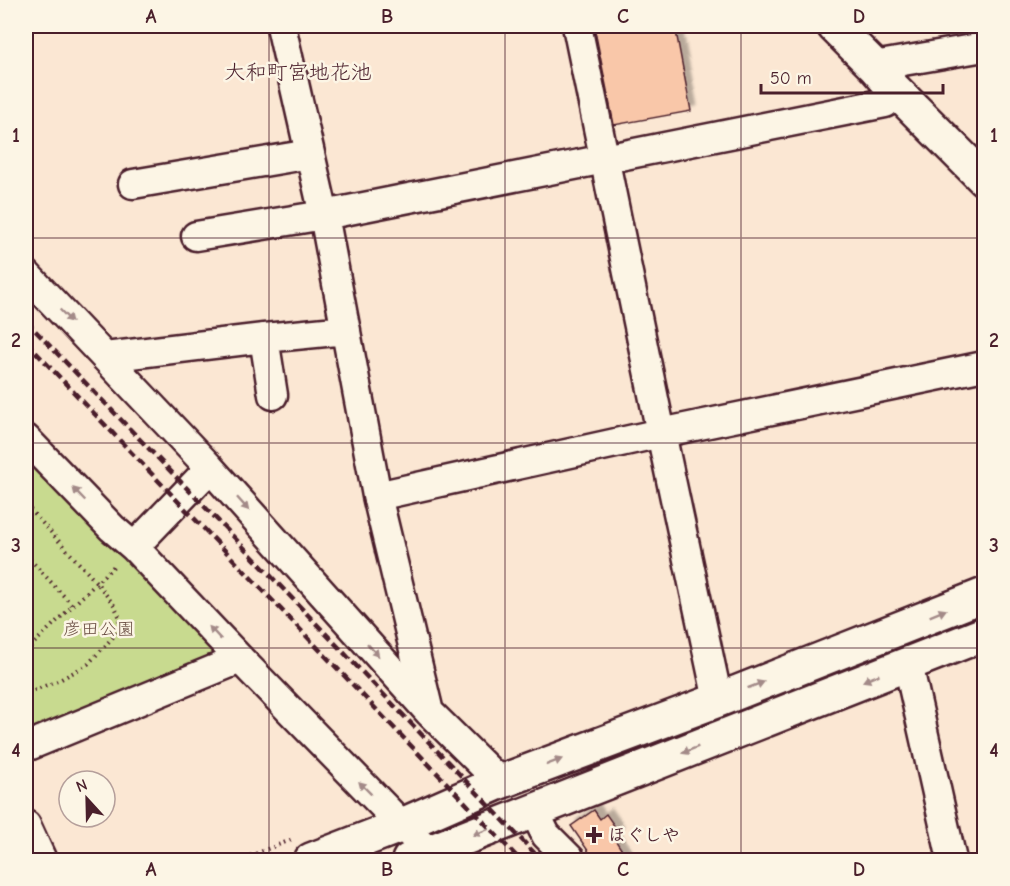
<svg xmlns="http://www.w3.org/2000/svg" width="1010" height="886" font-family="'Comic Neue','Klee One',sans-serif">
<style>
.green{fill:#c8da8f;stroke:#897c5d;stroke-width:1.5}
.building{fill:#f9c7a9;stroke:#4a1f2b;stroke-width:1.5;filter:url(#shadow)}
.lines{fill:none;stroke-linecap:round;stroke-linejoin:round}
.street-casing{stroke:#4a1f2b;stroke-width:33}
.secondary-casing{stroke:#4a1f2b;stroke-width:38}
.path{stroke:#4a1f2b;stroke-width:4;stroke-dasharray:1.5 4.5;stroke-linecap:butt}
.street{stroke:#fcf5e5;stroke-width:28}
.secondary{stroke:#fcf5e5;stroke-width:33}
.rail{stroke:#4a1f2b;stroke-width:4.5;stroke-dasharray:9 4.5;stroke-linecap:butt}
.oneway{fill:#a38a88}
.grid{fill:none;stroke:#4a1f2b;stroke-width:1.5;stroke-opacity:0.55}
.poi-dot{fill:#4a1f2b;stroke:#fcf5e5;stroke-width:2}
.labels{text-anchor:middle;stroke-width:5;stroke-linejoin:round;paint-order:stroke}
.park-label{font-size:18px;fill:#6a4e44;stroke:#fcf5e5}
.poi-label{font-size:18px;font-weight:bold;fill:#4a1f2b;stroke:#fcf5e5;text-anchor:start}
.quarter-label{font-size:21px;fill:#4a1f2b;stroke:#fcf5e5}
.neatline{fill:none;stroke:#4a1f2b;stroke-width:2}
.grid-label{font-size:20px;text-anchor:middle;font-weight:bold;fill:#4a1f2b}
</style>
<defs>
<filter id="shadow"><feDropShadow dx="5.5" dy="-5.5" stdDeviation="1.5" flood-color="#0004"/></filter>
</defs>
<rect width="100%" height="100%" fill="#fbe7d3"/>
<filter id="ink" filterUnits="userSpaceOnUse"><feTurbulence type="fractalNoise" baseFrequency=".0167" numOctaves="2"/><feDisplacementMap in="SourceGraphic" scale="12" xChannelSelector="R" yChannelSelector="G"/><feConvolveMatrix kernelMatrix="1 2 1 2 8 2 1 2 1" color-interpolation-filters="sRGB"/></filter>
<g filter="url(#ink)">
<path class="green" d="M 26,449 L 229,657 L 26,738 Z"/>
<path class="building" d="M 594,26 L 675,26 L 691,111 L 614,125 Z
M 594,810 L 600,819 L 606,814 L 618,831 L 612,835 L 629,861 L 595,861 L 571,826 Z"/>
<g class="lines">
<defs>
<path id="street" d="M 281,26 L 324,215 L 377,496 L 429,712
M 577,26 L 661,433 L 718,700
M 874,66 L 984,47
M 133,184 L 310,154
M 196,236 L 324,215 L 885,103 L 895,90
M 26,274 L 210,468 L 429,712 L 500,782
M 264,338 L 273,395
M 105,357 L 264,338 L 346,330
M 26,439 L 112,528 L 134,547 L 240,659 L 436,860
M 377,496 L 661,433 L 984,366
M 134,547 L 210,468
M 908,664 L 952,860
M 26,747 L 240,659
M 534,811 L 546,835 L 571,860
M 26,825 L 42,860"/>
<path id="secondary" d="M 834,26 L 874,66 L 895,90 L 984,179
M 311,860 L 402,825 L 500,782 L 718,700 L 984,595
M 409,860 L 984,634"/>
</defs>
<use href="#street" class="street-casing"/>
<use href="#secondary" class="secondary-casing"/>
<path class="path" d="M 26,505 L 97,583 L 114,605 L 120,618 L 115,635 L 88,664 L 58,681 L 26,693
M 26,555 L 73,606
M 26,651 L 116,564
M 239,860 L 291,840"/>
<use href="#street" class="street"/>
<use href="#secondary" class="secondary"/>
<path class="rail" d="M 26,321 L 229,532 L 541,860
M 26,342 L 520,860"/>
</g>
<defs><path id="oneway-solid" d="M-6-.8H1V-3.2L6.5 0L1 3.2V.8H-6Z" transform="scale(1.5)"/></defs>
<g class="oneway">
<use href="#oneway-solid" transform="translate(66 316) rotate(46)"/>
<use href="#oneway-solid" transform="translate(79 494) rotate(-134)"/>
<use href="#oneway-solid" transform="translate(243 504) rotate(48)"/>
<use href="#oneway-solid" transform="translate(938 613) rotate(-22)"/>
<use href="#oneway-solid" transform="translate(215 633) rotate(-133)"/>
<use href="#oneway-solid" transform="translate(373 650) rotate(48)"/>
<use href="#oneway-solid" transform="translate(871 678) rotate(158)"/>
<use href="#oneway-solid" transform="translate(756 685) rotate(-21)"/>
<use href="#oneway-solid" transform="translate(690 750) rotate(158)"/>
<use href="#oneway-solid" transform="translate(554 762) rotate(-21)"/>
<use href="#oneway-solid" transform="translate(365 788) rotate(-135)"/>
<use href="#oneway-solid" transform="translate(481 832) rotate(158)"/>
</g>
</g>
<path class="grid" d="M 269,26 L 269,860M 505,26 L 505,860M 741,26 L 741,860M 26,238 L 984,238M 26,443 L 984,443M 26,648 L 984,648"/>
<path class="poi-dot" d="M591 826h6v6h6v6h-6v6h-6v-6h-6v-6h6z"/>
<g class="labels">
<g class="park-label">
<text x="99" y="635">彦田公園</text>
</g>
<g class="poi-label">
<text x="608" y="841">ほぐしや</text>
</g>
<g class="quarter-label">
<text x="298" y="79">大和町宮地花池</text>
</g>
</g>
<rect width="1010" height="886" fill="none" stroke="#fcf5e5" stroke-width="66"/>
<g transform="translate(87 799) rotate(338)"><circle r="28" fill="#fcf5e5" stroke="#b59f9b" stroke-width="1.5"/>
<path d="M0-4.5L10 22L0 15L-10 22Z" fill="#4a1f2b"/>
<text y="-9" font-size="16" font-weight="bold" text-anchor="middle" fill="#4a1f2b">N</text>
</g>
<path d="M761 84v9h182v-9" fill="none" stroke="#4a1f2b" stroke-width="3"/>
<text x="770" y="84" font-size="18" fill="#4a1f2b" stroke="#fcf5e5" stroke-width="4.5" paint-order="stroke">50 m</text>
<rect x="33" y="33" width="944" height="820" class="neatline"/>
<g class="grid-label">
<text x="151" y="23">A</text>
<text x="387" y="23">B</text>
<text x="623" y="23">C</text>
<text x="859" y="23">D</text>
<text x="16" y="142">1</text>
<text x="994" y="142">1</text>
<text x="16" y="347">2</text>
<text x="994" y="347">2</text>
<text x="16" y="552">3</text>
<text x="994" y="552">3</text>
<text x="16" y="757">4</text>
<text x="994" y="757">4</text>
<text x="151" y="876">A</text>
<text x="387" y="876">B</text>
<text x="623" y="876">C</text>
<text x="859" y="876">D</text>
</g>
</svg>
